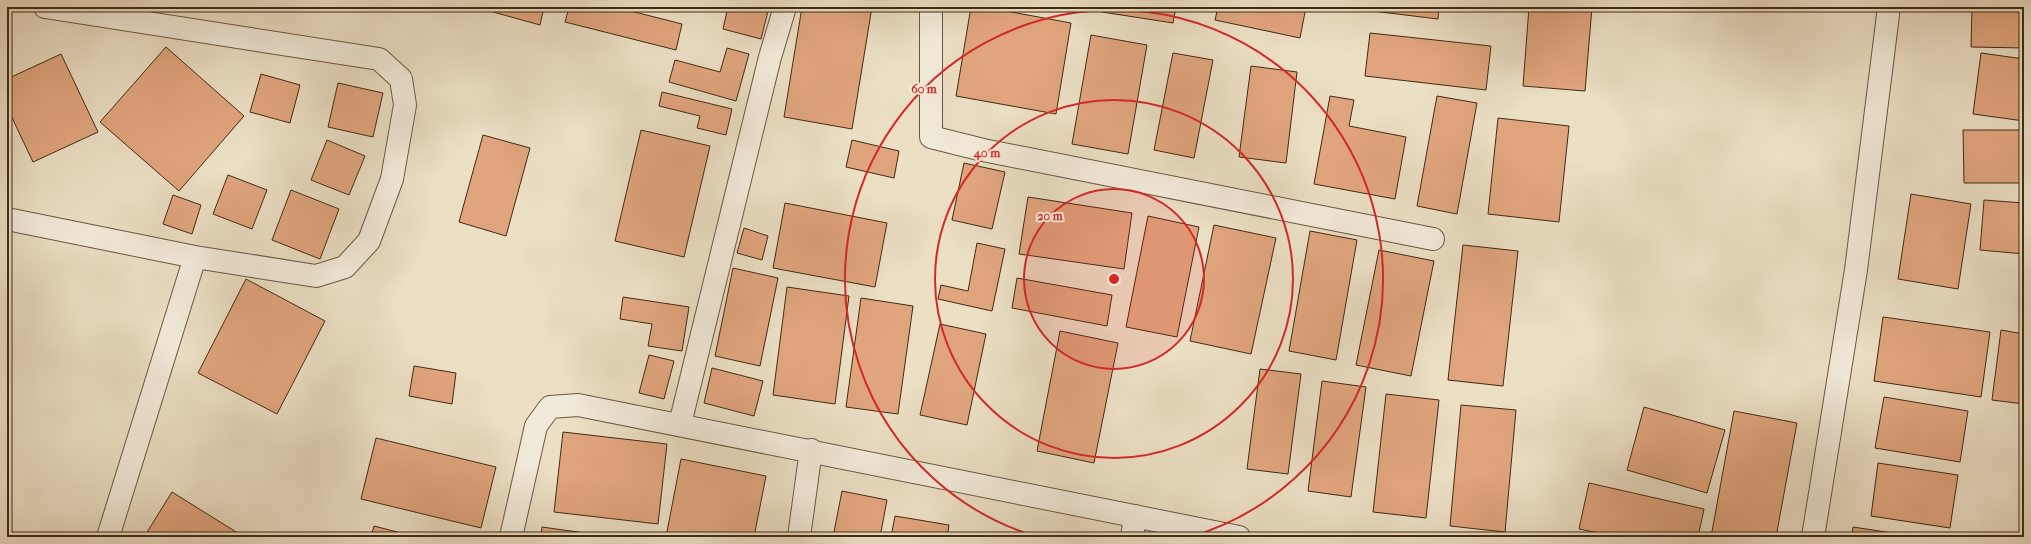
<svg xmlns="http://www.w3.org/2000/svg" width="2031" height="544" font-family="'IM FELL French Canon',serif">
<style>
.building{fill:#e1a57e;stroke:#412b15}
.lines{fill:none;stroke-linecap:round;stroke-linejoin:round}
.street-casing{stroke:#6c5841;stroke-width:24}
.street{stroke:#f2ead9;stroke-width:22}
.ring{fill:none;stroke:#d62828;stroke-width:2}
.centre{fill:#d62828;stroke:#f2ead9;stroke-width:2}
.ring-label{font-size:12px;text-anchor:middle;font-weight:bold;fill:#d62828;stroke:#f2ead9;stroke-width:4;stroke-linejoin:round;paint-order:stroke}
</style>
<rect width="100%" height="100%" fill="#ebdfc4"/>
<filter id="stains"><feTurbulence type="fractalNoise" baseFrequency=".005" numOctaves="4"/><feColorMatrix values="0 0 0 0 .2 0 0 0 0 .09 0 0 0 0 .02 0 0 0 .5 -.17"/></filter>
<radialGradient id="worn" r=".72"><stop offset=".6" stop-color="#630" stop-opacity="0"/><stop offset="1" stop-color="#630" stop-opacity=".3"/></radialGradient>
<path class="building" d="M 475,7 L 544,7 L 540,25 Z
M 569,7 L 615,7 L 682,24 L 676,50 L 565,22 Z
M 728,7 L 769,7 L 761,39 L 723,29 Z
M 802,7 L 872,7 L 852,129 L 784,117 Z
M 971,7 L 984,7 L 1071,23 L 1056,114 L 956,96 Z
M 1102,7 L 1176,7 L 1173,23 L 1102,12 Z
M 1218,7 L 1306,7 L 1300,38 L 1215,20 Z
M 1340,7 L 1439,7 L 1438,19 Z
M 1529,7 L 1592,7 L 1585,91 L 1523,86 Z
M 1972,7 L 2024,7 L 2024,48 L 1971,47 Z
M 1370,33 L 1491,46 L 1486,90 L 1365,76 Z
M 1091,35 L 1147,45 L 1128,154 L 1072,144 Z
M 166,47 L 244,116 L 179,191 L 100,122 Z
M 727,48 L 749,54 L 736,101 L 669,82 L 675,60 L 720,72 Z
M 1173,53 L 1213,60 L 1194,158 L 1154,150 Z
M 1981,53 L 2024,59 L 2024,121 L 1973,114 Z
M 61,54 L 98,132 L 33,162 L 7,107 L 7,79 Z
M 1251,66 L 1297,72 L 1286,163 L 1239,157 Z
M 261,74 L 300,85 L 290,123 L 250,112 Z
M 338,83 L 383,93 L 373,137 L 328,127 Z
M 662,92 L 732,109 L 726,135 L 697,128 L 700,116 L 659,106 Z
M 1330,96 L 1354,100 L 1349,126 L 1406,137 L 1395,199 L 1314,184 Z
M 1437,96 L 1477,103 L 1457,214 L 1417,206 Z
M 1498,118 L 1569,126 L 1559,222 L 1488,214 Z
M 641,130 L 710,146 L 684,257 L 615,241 Z
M 1963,130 L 2024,130 L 2024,183 L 1964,183 Z
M 483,135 L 530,148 L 506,236 L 459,222 Z
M 327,140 L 365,156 L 349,195 L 311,180 Z
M 852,140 L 899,151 L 894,178 L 846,167 Z
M 964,163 L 1005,172 L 992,229 L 952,220 Z
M 228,175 L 267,190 L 252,229 L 213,214 Z
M 291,190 L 339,209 L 320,259 L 272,240 Z
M 1911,194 L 1971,204 L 1958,289 L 1898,279 Z
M 173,195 L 201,205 L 192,234 L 163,224 Z
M 1028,197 L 1132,213 L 1124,269 L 1019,254 Z
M 1984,200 L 2024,203 L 2024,254 L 1980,250 Z
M 785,203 L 887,223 L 875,287 L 773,268 Z
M 1148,216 L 1199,227 L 1177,337 L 1126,327 Z
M 1214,225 L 1276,238 L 1251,354 L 1190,341 Z
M 744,228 L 768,236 L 762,260 L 737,253 Z
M 1310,231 L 1357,240 L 1336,360 L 1289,351 Z
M 977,243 L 1005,249 L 992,311 L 938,299 L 941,285 L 968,291 Z
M 1463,245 L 1518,251 L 1503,386 L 1448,380 Z
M 1379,250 L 1434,261 L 1411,376 L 1356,365 Z
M 733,268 L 778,278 L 760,366 L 715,356 Z
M 1017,278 L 1112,295 L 1107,326 L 1012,308 Z
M 246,279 L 325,321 L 277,414 L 198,373 Z
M 787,287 L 849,296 L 835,404 L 773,395 Z
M 623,297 L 689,307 L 682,351 L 648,346 L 652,324 L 620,319 Z
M 861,298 L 913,306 L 898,414 L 846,407 Z
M 1883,317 L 1990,332 L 1981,397 L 1874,381 Z
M 940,324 L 986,334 L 967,425 L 920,415 Z
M 2001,330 L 2024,334 L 2024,404 L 1992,400 Z
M 1060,331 L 1118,343 L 1094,463 L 1037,451 Z
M 649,355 L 674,361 L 664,399 L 639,393 Z
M 414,366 L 456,373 L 452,404 L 409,396 Z
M 712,368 L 763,381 L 754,416 L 704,403 Z
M 1260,369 L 1301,374 L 1288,474 L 1247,469 Z
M 1322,381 L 1366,387 L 1351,497 L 1308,491 Z
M 1386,394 L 1439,400 L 1426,518 L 1373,512 Z
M 1884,397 L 1968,411 L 1960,462 L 1875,448 Z
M 1461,405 L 1516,410 L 1505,532 L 1450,526 Z
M 1644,407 L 1725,430 L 1707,493 L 1627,470 Z
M 1734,411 L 1797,423 L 1776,537 L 1711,537 Z
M 563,432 L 667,444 L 658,524 L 554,512 Z
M 376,438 L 496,467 L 481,528 L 361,499 Z
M 681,459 L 766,476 L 754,537 L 666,537 Z
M 1878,463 L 1958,475 L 1950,528 L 1871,516 Z
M 1589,483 L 1704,509 L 1698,537 L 1618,537 L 1579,529 Z
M 842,491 L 887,500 L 880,537 L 833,537 Z
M 172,492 L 241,535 L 239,537 L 144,537 Z
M 895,516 L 949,525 L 947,537 L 891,537 Z
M 374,526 L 417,537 L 371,537 Z
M 542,527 L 614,537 L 541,537 Z
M 1853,527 L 1919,537 L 1852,537 Z"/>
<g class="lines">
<defs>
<path id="street" d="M 931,7 L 931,137 L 983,150 L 1433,239
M 7,219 L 195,257 L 316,276 L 345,267 L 369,241 L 392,179 L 405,105 L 401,79 L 379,59 L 45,7
M 680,424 L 770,57 L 785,7
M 108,537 L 195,257
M 511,537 L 536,426 L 550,407 L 578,405 L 1239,537
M 799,537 L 811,450
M 1132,537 L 1135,516
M 1813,537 L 1856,270 L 1889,7"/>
</defs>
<use href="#street" class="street-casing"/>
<use href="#street" class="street"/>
</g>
<circle cx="1114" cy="279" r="90" fill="#d62828" fill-opacity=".12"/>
<g class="ring">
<circle cx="1114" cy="279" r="90"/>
<circle cx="1114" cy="279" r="179"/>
<path d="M1038 537A269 269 0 1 1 1190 537"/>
</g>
<circle cx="1114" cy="279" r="6" class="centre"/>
<g class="ring-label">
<text x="924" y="93">60 m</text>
<text x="987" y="157">40 m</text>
<text x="1050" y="220">20 m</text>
</g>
<rect width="2031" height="544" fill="none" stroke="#ebdfc4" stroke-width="24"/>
<rect x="8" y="8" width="2015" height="528" fill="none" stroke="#412b15" stroke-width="2"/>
<rect x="12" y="12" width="2007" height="520" fill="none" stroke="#412b15"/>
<rect width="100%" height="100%" filter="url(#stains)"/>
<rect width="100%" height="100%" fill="url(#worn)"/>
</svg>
